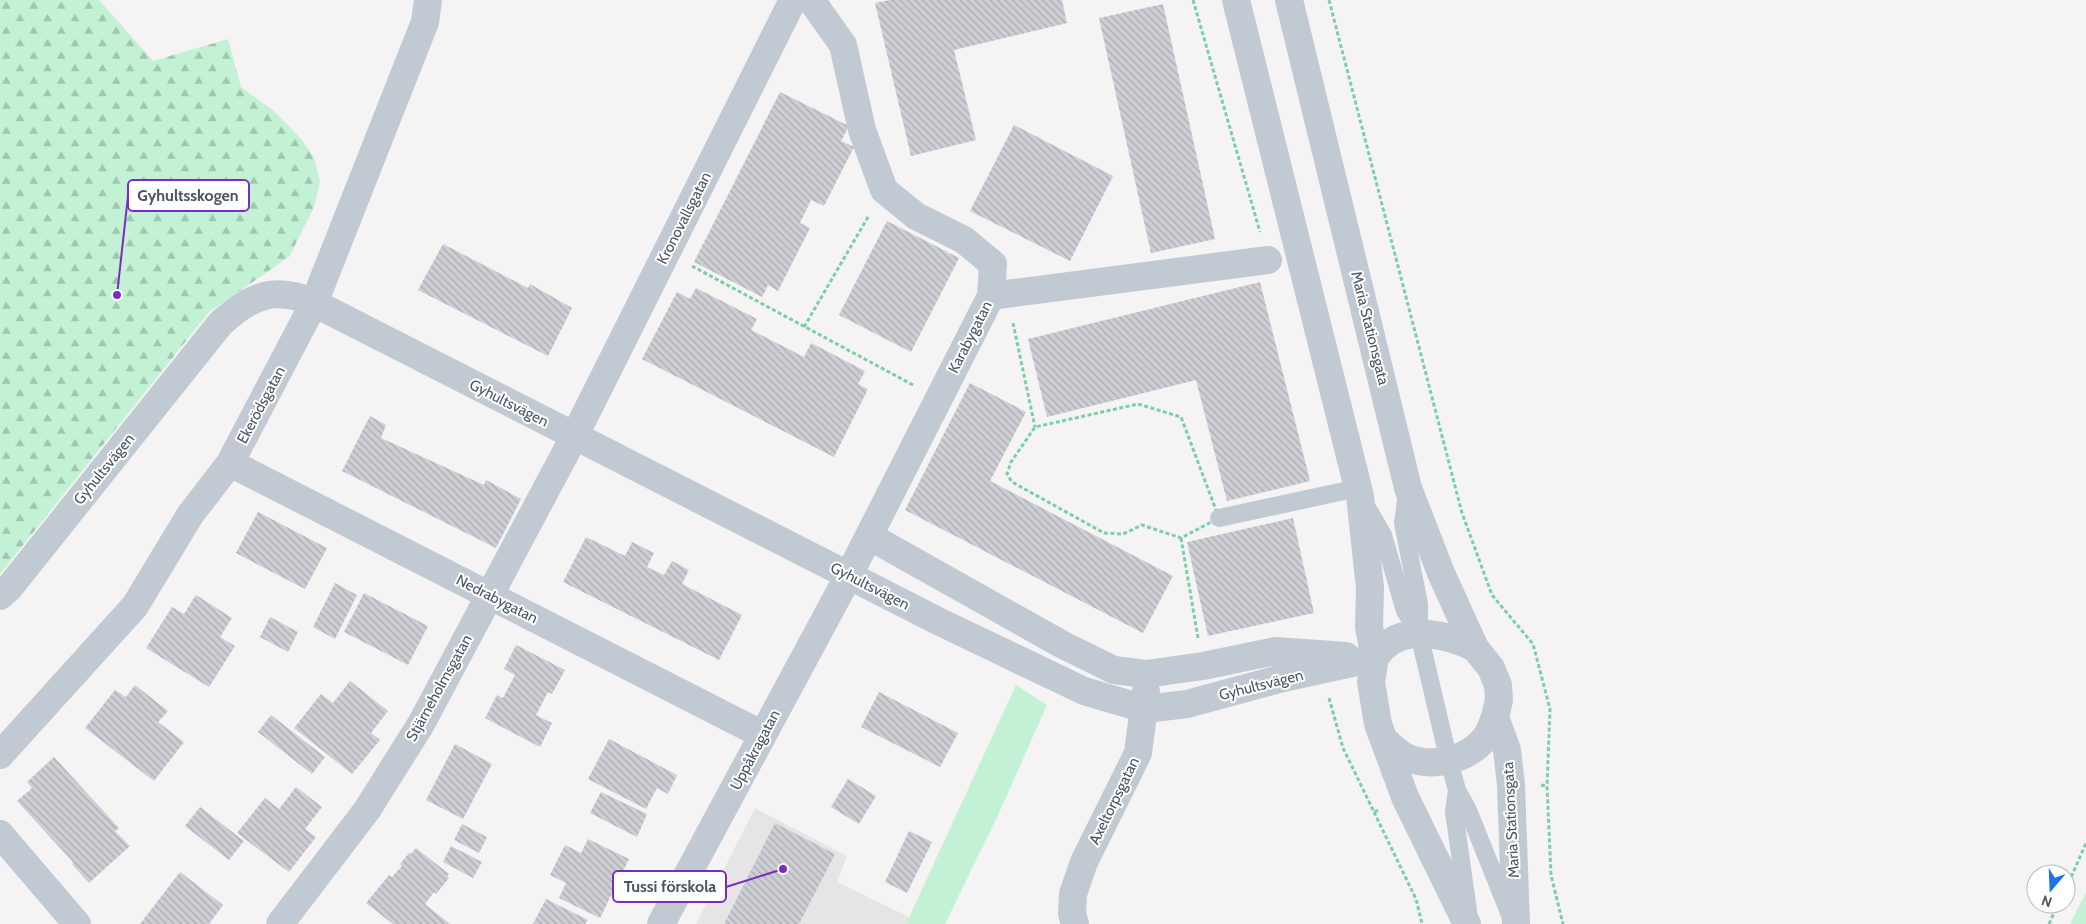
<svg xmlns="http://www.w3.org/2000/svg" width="2086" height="924" font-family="Cabin,sans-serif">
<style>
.education{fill:#e6e4e5}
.grass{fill:#c3f1d5}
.forest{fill:url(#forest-firs)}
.building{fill:url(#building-back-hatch)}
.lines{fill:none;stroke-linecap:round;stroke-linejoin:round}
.path{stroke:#7ad0a6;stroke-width:3;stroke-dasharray:4 2.5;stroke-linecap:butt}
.lane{stroke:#c1cad2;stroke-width:18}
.street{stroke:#c1cad2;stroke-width:28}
.labels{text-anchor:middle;stroke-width:4;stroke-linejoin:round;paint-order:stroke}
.street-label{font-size:15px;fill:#4a5661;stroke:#fff}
.leader{fill:none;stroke:#7b2cbf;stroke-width:2}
.callout-dot{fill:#7b2cbf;stroke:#fff;stroke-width:2}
.callout{fill:#fff;stroke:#7b2cbf;stroke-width:2}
.callout-label{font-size:16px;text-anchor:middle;font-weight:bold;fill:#4a5661}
</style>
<defs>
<pattern id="forest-firs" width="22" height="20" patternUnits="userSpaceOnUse" patternTransform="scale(1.25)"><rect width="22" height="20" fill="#c3f1d5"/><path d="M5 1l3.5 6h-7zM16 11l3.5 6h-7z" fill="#a0c6b0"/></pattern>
<pattern id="building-back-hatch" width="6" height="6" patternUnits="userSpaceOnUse" patternTransform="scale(1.25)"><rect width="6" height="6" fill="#cdcfd5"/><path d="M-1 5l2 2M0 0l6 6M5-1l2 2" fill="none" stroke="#a8abb0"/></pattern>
</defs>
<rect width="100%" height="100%" fill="#f5f3f3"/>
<path class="education" d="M 755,808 L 847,856 L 837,882 L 909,917 L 906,924 L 696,924 Z"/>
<path class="grass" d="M 1016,685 L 1047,705 L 999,813 L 945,924 L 906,924 Z
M 2086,892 L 2086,924 L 2070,924 Z"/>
<path class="forest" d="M 0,0 L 99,0 L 153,61 L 228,39 L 241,87 L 275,112 L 302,140 L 314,158 L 320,182 L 314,207 L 289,257 L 209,312 L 0,574 Z"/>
<path class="building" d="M 890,0 L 1062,0 L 1067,23 L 954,50 L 976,140 L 911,156 L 875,3 Z
M 1163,4 L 1215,239 L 1151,253 L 1099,18 Z
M 780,92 L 849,126 L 841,141 L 854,147 L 824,206 L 811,200 L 800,223 L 810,228 L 778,291 L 768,285 L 762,297 L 694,262 Z
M 1014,125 L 1113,176 L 1070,261 L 970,211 Z
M 887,221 L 959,258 L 911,352 L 839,315 Z
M 443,244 L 528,288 L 530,284 L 572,308 L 548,356 L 418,290 Z
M 1260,282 L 1310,481 L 1227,501 L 1196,380 L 1047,417 L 1028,339 Z
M 696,288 L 757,319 L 751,330 L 804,357 L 811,343 L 865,371 L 858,384 L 868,389 L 834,457 L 642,359 L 677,292 L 690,299 Z
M 970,383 L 1026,412 L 990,481 L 1173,576 L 1143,633 L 905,510 Z
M 370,416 L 386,425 L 381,438 L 484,485 L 486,480 L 521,499 L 496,548 L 342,471 Z
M 258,512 L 327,548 L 305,589 L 236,553 Z
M 1293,518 L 1314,613 L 1208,636 L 1187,542 Z
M 586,537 L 625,556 L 632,542 L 654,553 L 647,567 L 664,575 L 672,561 L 689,570 L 682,584 L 742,615 L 719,660 L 563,582 Z
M 335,583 L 357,595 L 335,639 L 313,627 Z
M 364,593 L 428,626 L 408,665 L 344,632 Z
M 196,595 L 232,618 L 220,637 L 235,646 L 209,687 L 146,648 L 172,607 L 184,614 Z
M 270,617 L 298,632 L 288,652 L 260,637 Z
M 516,645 L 565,670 L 552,694 L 548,692 L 536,715 L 552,723 L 540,747 L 485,718 L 497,695 L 503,698 L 515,675 L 504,669 Z
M 350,681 L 388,711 L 371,733 L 380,740 L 352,774 L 294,728 L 321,694 L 333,703 Z
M 135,685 L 168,711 L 158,722 L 184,742 L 154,781 L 85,728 L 115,690 L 126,697 Z
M 879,692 L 958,733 L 940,767 L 861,727 Z
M 271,715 L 325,757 L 312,774 L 258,732 Z
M 609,739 L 677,775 L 668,794 L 657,788 L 646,809 L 588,779 Z
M 455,744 L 492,764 L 463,819 L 426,800 Z
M 54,757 L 119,828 L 115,831 L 130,846 L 89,883 L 72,864 L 73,862 L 17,801 L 32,788 L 27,782 Z
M 848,779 L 876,796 L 859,824 L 831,807 Z
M 296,787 L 322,807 L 305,829 L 316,837 L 289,872 L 237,833 L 265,798 L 279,809 Z
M 601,792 L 647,814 L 637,837 L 590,813 Z
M 200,807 L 244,841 L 229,860 L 185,826 Z
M 775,823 L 835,854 L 799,924 L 724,924 Z
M 462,824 L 487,837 L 479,853 L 454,840 Z
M 909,831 L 932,842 L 907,893 L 885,882 Z
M 588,839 L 629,859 L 600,918 L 559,898 L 566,883 L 550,875 L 565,845 L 581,853 Z
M 451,846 L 482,862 L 473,878 L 443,862 Z
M 416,848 L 449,874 L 447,876 L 449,878 L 436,894 L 434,892 L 425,904 L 450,924 L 393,924 L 366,903 L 389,875 L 392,877 L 402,866 L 400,864 L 409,853 L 411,854 Z
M 180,872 L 223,905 L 209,924 L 140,924 Z
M 546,899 L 588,920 L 585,924 L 533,924 Z"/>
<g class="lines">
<path class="path" d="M 1193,0 L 1260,232
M 1329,0 L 1462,513 L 1492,595 L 1533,644 L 1550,709 L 1547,786
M 692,266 L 913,385
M 1013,323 L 1035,427
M 804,327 L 868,217
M 1138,404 L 1181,417 L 1219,518 L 1181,538 L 1142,525 L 1123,534 L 1104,533 L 1012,482 L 1007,474 L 1011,462 L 1035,427 Z
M 1181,538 L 1198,638
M 1329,698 L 1343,748 L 1374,812 L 1379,810
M 1541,785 L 1547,786 L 1551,875 L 1563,924
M 1374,812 L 1416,899 L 1422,924
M 2066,889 L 2086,843
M 2049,924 L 2058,904"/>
<path class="lane" d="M 1407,493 L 1403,523 L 1419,604 L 1419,634 L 1449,761 L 1457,790 L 1468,810 L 1510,915
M 1365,504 L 1383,535 L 1405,611 L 1419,633
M 1219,518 L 1358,488
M 1457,790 L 1454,812 L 1468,910"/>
<path class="street" d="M 1236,0 L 1360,496 L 1370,588 L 1369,627 L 1375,658 L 1371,682 L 1378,724 L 1405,797 L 1467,924
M 1289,0 L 1408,488 L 1441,573 L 1475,648 L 1491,668 L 1498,685 L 1499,700 L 1495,717 L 1507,750 L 1511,785 L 1516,924
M 991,296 L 1268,260
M 230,463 L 763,735
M 869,536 L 1063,645 L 1114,670 L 1146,674 L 1203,666 L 1276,651 L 1346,656
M 0,596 L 9,588 L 220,324 C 250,296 275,285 314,303 L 938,621 L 1084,691 L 1145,709 L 1187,704 L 1283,678 L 1375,658
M 1375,658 C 1378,654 1381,649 1385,646 C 1410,625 1449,635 1475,648
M 1386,742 C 1393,747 1400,755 1408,758 C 1433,768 1468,760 1485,738 C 1490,733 1492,724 1495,717
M 0,755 L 135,606 L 190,515 L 230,463 L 314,303 L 425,22 L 428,0
M 0,834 L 77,924
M 280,924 L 367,810 L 421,724 L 574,437 L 793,0
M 661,924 L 849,575 L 991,296 L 993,264 L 964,240 L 916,216 L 884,190 L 862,130 L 843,45 L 811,0
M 1075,924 L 1072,914 L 1073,894 L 1084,862 L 1138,753 L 1146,691"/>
</g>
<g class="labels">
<g class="street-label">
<text transform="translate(684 218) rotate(-63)" y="5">Kronovallsgatan</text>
<text transform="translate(1370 328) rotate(76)" y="5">Maria Stationsgata</text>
<text transform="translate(970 337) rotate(-63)" y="5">Karabygatan</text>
<text transform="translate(509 403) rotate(27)" y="5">Gyhultsvägen</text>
<text transform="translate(261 405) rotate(-62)" y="5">Ekerödsgatan</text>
<text transform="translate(104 469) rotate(-51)" y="5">Gyhultsvägen</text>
<text transform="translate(870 586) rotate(27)" y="5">Gyhultsvägen</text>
<text transform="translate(497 599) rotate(27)" y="5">Nedrabygatan</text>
<text transform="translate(1261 685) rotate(-14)" y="5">Gyhultsvägen</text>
<text transform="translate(439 688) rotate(-61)" y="5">Stjärneholmsgatan</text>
<text transform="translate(755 750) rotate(-62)" y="5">Uppåkragatan</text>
<text transform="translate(1114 801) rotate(-64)" y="5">Axeltorpsgatan</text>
<text transform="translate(1511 820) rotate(-93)" y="5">Maria Stationsgata</text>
</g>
</g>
<path class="leader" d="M117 295L128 196M783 869L726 887"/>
<g class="callout-dot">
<circle cx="117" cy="295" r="5"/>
<circle cx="783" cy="869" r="5"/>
</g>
<g class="callout">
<rect x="128" y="180" width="121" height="31" rx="5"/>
<rect x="613" y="871" width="113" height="31" rx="5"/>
</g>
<g class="callout-label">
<text x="188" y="201">Gyhultsskogen</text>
<text x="670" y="892">Tussi förskola</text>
</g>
<g transform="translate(2051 889) rotate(199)"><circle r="24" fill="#ffffff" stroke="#b7bbc0"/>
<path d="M0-4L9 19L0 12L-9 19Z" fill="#1a73e8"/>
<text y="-8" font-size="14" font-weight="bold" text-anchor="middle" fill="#4a5661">N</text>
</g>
</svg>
